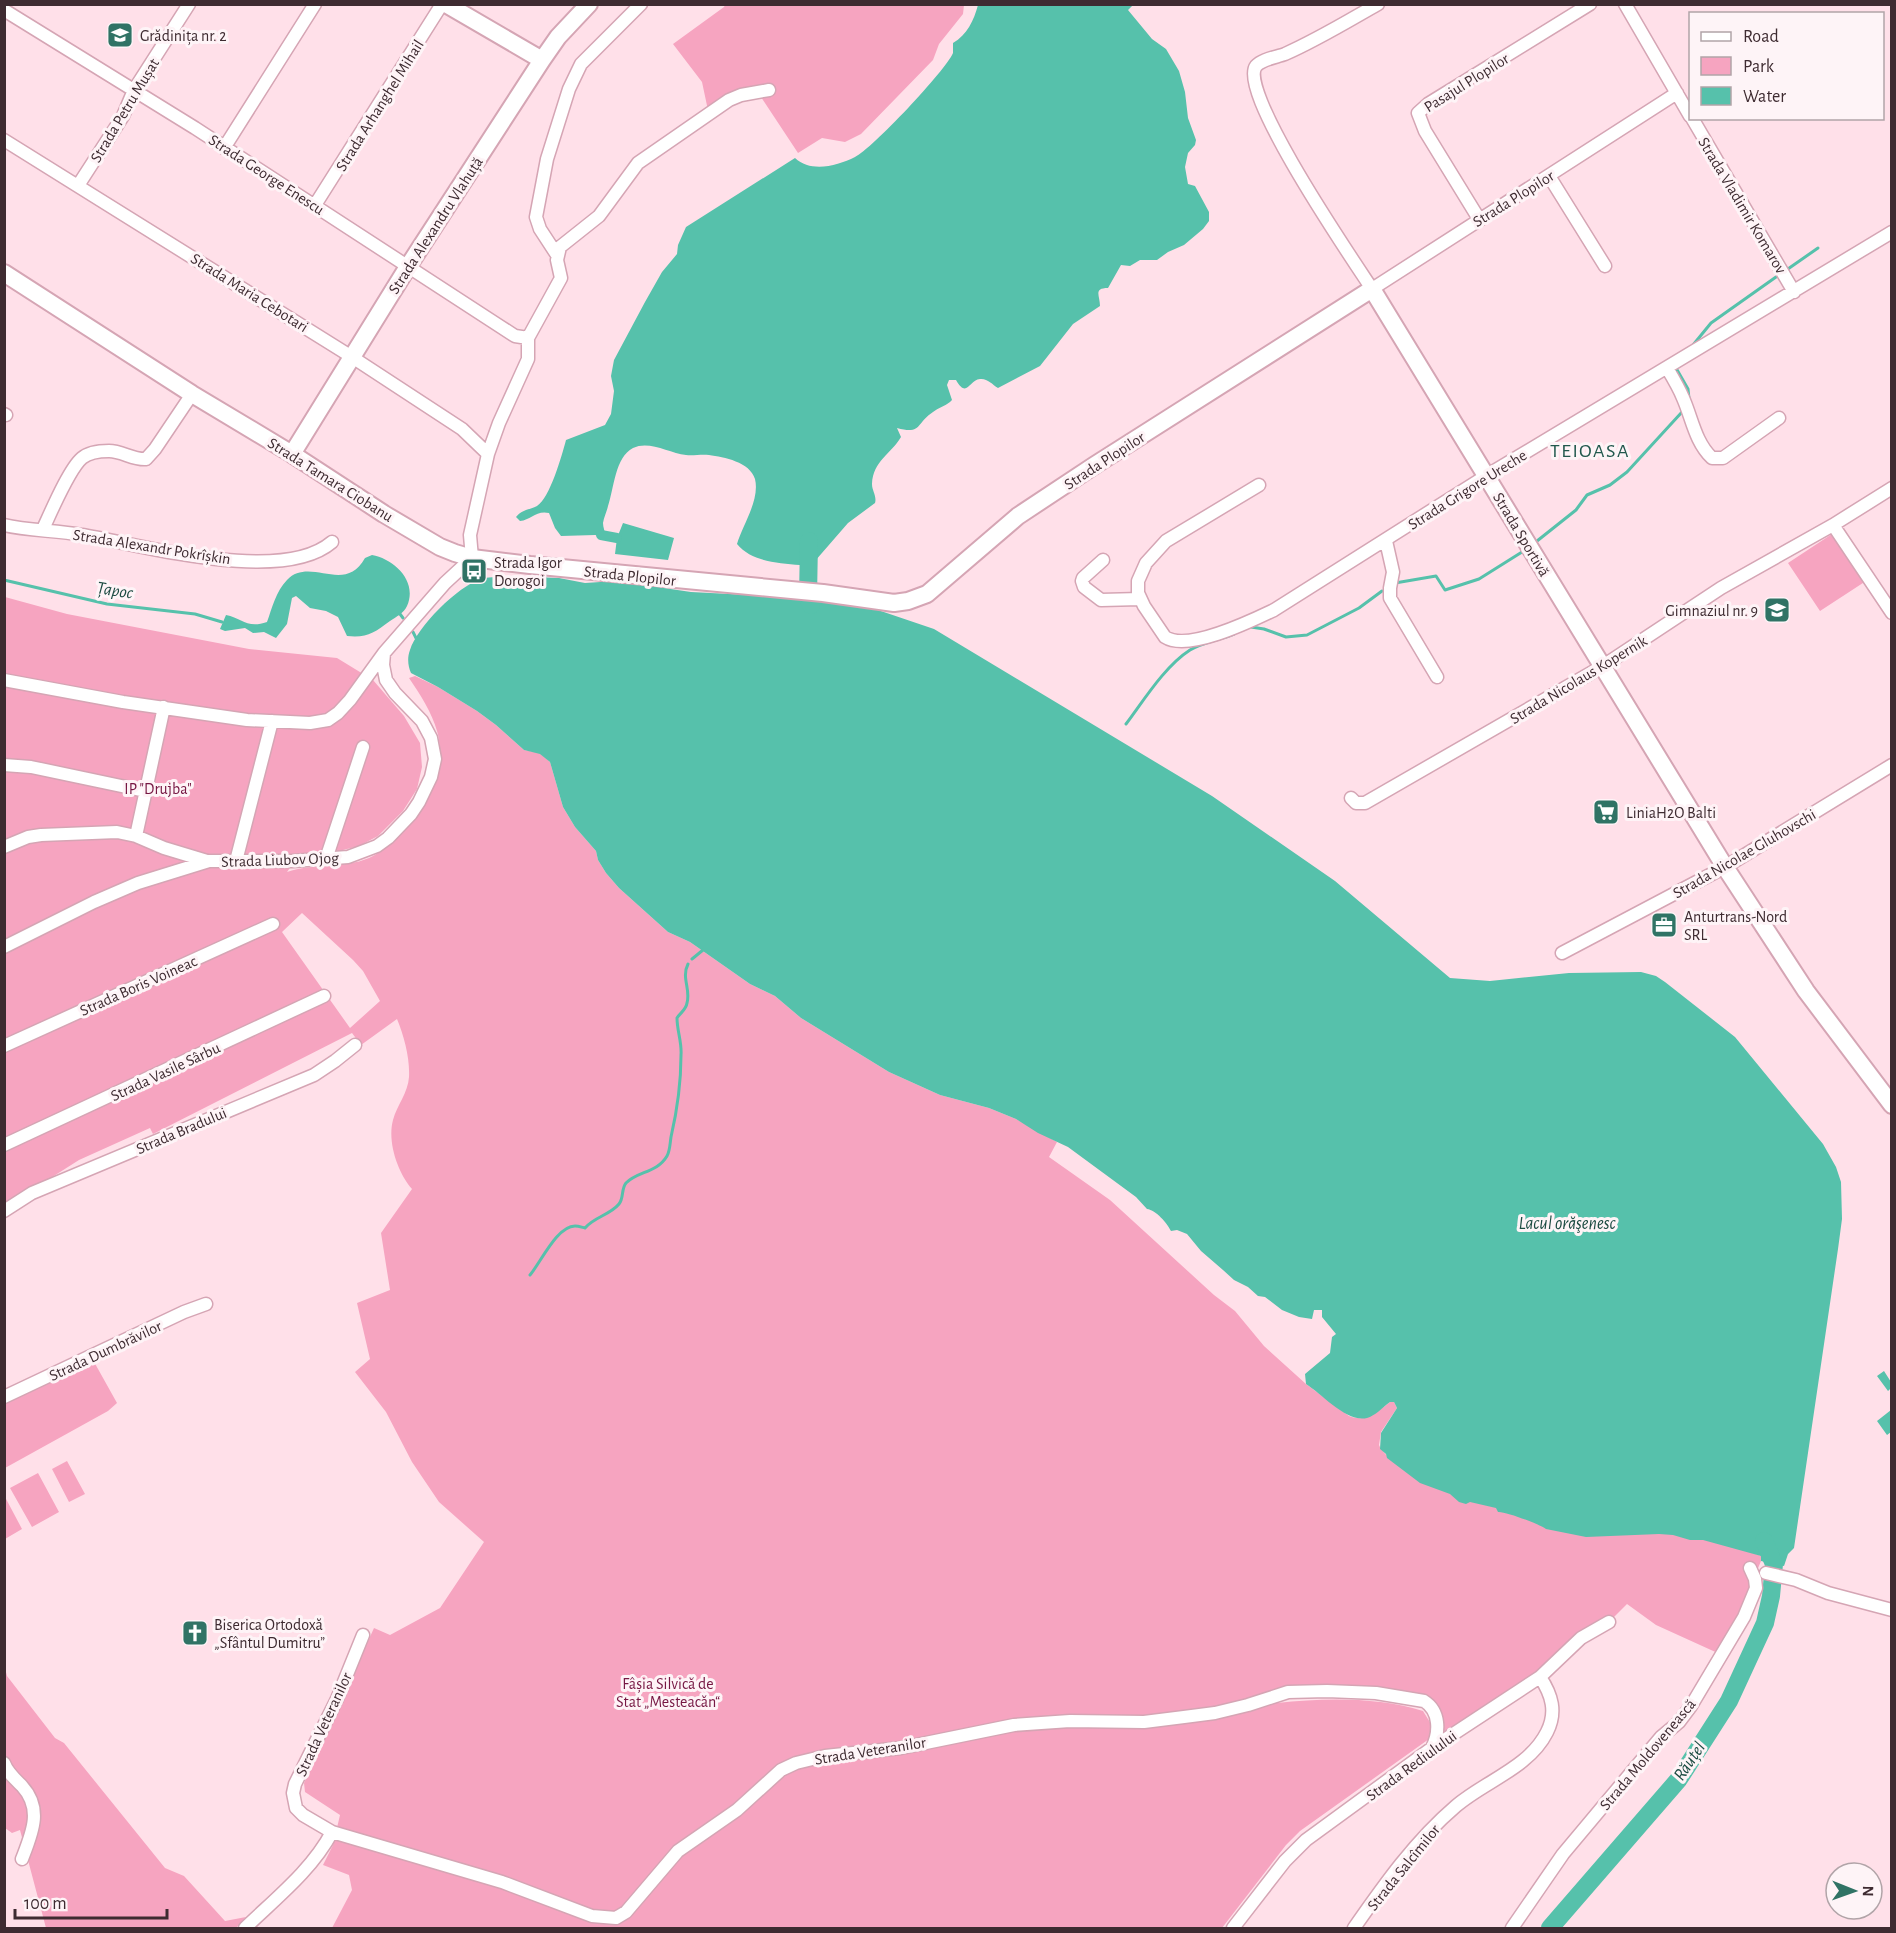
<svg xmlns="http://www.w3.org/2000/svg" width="1896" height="1933" font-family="'Alegreya Sans',sans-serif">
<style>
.green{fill:#f6a4c0;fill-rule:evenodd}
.water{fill:#56c1ab}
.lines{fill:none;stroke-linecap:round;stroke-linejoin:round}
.stream{stroke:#56c1ab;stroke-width:3}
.canal{stroke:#56c1ab;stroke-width:10}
.river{stroke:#56c1ab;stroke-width:18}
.street-casing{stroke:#d5a5b4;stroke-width:15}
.secondary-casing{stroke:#d5a5b4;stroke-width:20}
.street{stroke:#fff;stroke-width:12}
.secondary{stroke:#fff;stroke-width:16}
.labels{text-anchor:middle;stroke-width:6;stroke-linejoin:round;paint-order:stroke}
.poi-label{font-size:16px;fill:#3e2b31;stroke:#fef4f7;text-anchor:start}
.street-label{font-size:16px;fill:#3e2b31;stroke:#fef4f7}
.park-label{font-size:16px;fill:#761743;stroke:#fef4f7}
.water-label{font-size:18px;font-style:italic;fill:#1c4b42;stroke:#fef4f7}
.quarter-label{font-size:20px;letter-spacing:1.5px;fill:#22584d;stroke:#fef4f7}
</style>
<rect width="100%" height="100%" fill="#ffe0e9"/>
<path class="green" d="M 725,5 L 964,5 L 963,14 L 939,44 L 933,60 L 861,134 L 845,142 L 822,138 L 798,153 L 757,91 L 709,115 L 702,82 L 673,44 L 724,7 Z
M 1832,534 L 1866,581 L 1820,611 L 1788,563 Z
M 5,597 L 67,614 L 249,649 L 337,658 L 373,680 L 404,716 L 420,743 L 422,767 L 417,789 L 403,811 L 378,836 L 359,846 L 335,852 L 332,862 L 292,865 L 287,872 C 313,863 343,869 369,858 C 385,851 411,827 420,812 C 432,790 445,756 437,731 C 432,713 420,694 409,678 L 415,676 L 438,687 L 477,711 L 496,725 L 524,750 L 540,753 L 550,762 L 563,807 L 575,827 L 596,851 L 598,860 L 606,873 L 619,888 L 668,932 L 690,942 L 750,984 L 775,996 L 801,1018 L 889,1072 L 940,1095 L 989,1108 L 1016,1119 L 1057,1142 L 1049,1157 L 1110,1200 L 1214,1295 L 1235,1311 L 1264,1346 L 1306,1384 L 1349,1416 C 1367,1423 1377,1412 1390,1402 L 1394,1402 L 1397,1408 L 1381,1432 L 1379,1445 C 1383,1457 1414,1476 1427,1481 C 1440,1485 1450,1486 1461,1495 L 1473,1496 L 1497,1502 L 1511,1507 L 1529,1517 L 1585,1533 L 1670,1529 L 1693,1534 L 1701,1532 L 1761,1556 L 1761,1561 L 1722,1655 L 1656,1625 L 1627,1604 L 1609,1622 L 1589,1635 L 1540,1677 L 1432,1748 C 1437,1731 1436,1722 1431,1706 L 1397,1697 L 1337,1691 L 1288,1692 L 1228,1709 C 1242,1710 1261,1704 1277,1703 C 1326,1698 1377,1697 1423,1711 L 1431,1724 L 1429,1739 L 1300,1831 L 1286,1845 L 1222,1928 L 332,1928 L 352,1890 L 349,1875 L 323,1865 L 333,1845 L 340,1815 L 305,1792 L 304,1783 L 374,1628 L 390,1635 L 440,1608 L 484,1542 L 439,1502 L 412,1462 L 386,1412 L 355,1372 L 370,1359 L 357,1303 L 390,1290 L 381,1233 L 412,1189 C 398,1173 387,1142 393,1120 C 397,1105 408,1093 409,1077 C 410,1058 404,1036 397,1019 L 361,1045 L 352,1033 L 153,1134 L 150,1128 L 79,1160 L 5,1207 ZM 302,913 L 353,960 L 363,971 L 380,1001 L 350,1028 L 282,932 Z
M 93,1360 L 117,1403 L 108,1411 L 5,1468 L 5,1404 Z
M 67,1461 L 85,1494 L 69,1502 L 52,1469 Z
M 38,1473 L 59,1512 L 32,1527 L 10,1488 Z
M 5,1497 L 22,1529 L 5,1539 L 4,1539 Z
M 4,1664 L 7,1676 L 55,1738 L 64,1743 L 165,1868 L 184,1876 L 225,1921 L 246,1917 L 236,1928 L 46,1928 L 20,1830 L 12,1833 L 5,1828 Z"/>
<path class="water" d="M 978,5 L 1133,5 L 1128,10 L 1152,39 L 1166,49 L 1179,71 L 1185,92 L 1188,118 L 1196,140 L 1195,145 L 1188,153 L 1185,167 L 1188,184 L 1195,186 L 1209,212 L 1209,221 L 1203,229 L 1184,245 L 1168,252 L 1157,260 L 1140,260 L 1130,266 L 1121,265 L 1108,288 C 1093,288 1100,296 1100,306 L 1073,324 L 1040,366 L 998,388 C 992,384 987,378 980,379 C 969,380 967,399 956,380 L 949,380 L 947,385 L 952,400 L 950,402 C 945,406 938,408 933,412 C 916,423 922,435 897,428 L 901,437 C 891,454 873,461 872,484 C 872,491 877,496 875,503 L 848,523 L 815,561 L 811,560 L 809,564 L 802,561 L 800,565 C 778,563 752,562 737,544 C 743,524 760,500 755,479 C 750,462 724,457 709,455 C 701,454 693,456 686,455 C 669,453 649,440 633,448 C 615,457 614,489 608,506 C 607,511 604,517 603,523 C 603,527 605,532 606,537 L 595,535 L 561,536 L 555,528 L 549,513 C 536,510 531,520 520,521 L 516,517 C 522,509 530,510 537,506 C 550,498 562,455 566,440 L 605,425 L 611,414 L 614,391 L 611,376 L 614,360 L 645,302 L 662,272 L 677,254 L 678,245 L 686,227 L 795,158 C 811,173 837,166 855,157 C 872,149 946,70 953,53 C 953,51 953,45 953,43 C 967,35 974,20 978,5 Z
M 623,523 L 674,538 L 668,560 L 615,554 L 617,538 Z
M 372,555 C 394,559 418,581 407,606 C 404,613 396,617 390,621 C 374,633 367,638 347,636 L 338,617 L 326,611 L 310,608 L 296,596 L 292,598 L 287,624 L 276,638 L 264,632 L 253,633 L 245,628 L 225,631 L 220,629 L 226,615 C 242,618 247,629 267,622 C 272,608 276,591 287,580 C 310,556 345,595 365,558 Z
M 533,577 L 559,578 L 585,583 L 616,581 L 691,592 L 786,597 L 869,607 L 934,629 L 1212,796 L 1335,881 L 1450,978 L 1490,981 L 1569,973 L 1641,972 L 1656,976 L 1665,982 L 1735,1037 L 1823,1144 L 1836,1167 L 1841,1182 L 1842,1219 L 1838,1249 L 1794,1548 L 1788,1554 L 1784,1566 L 1761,1561 L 1761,1556 L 1703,1540 L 1690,1540 L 1673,1535 L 1659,1534 L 1586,1537 L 1546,1529 C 1541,1525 1505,1511 1498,1512 L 1496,1508 L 1470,1502 L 1466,1504 L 1459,1502 L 1450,1494 L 1420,1483 L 1387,1458 L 1386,1454 L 1380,1449 L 1381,1433 L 1397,1408 L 1394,1402 L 1390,1402 C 1383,1407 1375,1416 1367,1418 C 1347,1423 1322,1394 1306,1384 L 1305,1374 L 1330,1353 L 1332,1337 L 1336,1334 L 1322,1317 L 1322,1310 L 1314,1310 L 1312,1319 L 1299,1317 L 1282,1310 L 1265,1297 L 1258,1296 L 1248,1287 L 1234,1280 L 1223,1270 L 1201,1251 L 1187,1234 L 1177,1230 L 1171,1231 C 1167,1223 1156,1210 1147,1209 L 1136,1197 L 1068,1147 L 1038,1133 L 1016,1119 L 989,1108 L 940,1095 L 889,1072 L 801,1018 L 775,996 L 750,984 L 690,942 L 668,932 L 619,888 L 606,873 L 598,860 L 596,851 L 575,827 L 563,807 L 550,762 L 540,754 L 524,750 L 496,725 L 477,711 L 438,687 L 411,673 C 408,666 407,658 410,650 C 417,627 458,586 481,579 C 497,575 517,578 533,577 Z
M 1884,1371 L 1891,1382 L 1891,1388 L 1888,1391 L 1877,1376 Z
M 1891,1410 L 1891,1432 L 1887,1435 L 1877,1421 Z"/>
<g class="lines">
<path class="stream" d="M 1785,271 L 1818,248
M 1693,345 L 1711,323 L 1776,277
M 1676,368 L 1688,389 L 1689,399
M 1537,541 L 1576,510 L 1587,495 L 1610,485 L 1627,472 L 1682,412
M 4,580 L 107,604 L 195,614 L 222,622
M 1395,583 L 1436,576 L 1445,590 L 1479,579 L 1522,552
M 400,614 L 403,618
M 1251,627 L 1264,629 L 1286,637 L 1307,635 L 1359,608 L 1382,591
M 413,632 L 416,638
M 1126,724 C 1144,700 1165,666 1190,650 C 1203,642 1220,640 1234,634
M 692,959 L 703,950
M 530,1275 C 541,1262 557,1226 575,1226 C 578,1226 581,1227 585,1228 C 594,1217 610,1215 619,1204 C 624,1198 621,1189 626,1183 C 638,1171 657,1173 667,1156 C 670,1151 670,1143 671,1137 C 677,1111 681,1082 681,1055 C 682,1042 677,1031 677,1018 C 680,1013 686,1010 687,1003 C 691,989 681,978 688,964"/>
<path class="canal" d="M 601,535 L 617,538"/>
<path class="river" d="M 809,541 L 808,598 L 811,605
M 1550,1928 L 1679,1779 L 1729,1701 L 1765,1623 L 1771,1596 L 1774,1564 L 1764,1541"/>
<defs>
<path id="street" d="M 1378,4 C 1348,21 1317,40 1285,54 C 1277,57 1262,59 1256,66 C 1237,91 1353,260 1372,289 L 1677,93
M 1625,4 L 1690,116
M 4,10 L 195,128 L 501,327 L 515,336 L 528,338
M 1692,118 L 1794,292
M 4,140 L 352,357 L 462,429 L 488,454
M 224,148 L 315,4
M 1549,176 L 1605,266
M 79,184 L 123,116 L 134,90 L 189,4
M 315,205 L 442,4
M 1479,219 L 1425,131 L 1418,113 L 1428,104 L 1590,4
M 557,255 L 540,229 L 536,217 L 547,159 L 569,89 L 581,64 L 641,4
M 1667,368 C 1673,378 1679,388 1683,398 C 1692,418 1695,442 1712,458 L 1723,458 L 1779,418
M 4,414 L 6,415
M 1259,485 L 1166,541 L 1146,563 L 1138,581 L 1138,593 L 1144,606 L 1165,637 C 1188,652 1251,621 1274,610 L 1486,476 L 1892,232
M 4,525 C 29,531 56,530 82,535 C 143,545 282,585 332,542
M 1833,525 L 1892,613
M 43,529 C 51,512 69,469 82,458 C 89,452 100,451 109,451 C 122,451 133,460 146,459 L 155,449 L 192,394
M 1386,541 L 1393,572 L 1390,588 L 1390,598 L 1437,677
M 1103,560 L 1083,578 L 1082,581 L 1084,587 L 1101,600 L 1140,599
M 4,680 L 123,702 L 247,720 L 310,723 L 328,720 L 338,713 L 350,700 L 384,653 L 445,583 L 472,558 L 470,535 L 488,454 L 499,423 L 528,359 L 528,338 L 561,278 L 557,260 L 560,247 L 599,216 L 638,163 L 729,100 L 741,95 L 769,90
M 4,765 L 31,767 L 145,791
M 1351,798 L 1356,803 L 1365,803 L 1603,666 L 1721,588 L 1833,525 L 1892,488
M 136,836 L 164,707
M 4,847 L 28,837 L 41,835 L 117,832 L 136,836 L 164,848 L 207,861
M 326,859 L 363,747
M 236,861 L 272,721
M 4,947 L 94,902 L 138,883 L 209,861 L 293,861 L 348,857 L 377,846 L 388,838 L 411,814 L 419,802 L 431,777 L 435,759 L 431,738 L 422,721 L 395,693 L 386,680 L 383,665 L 384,653
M 1562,953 L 1725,867 L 1892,765
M 4,1046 L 273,924
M 4,1145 L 324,996
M 4,1211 L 32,1193 L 314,1075 L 335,1061 L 355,1045
M 4,1397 L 184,1312 L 206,1304
M 1766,1573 L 1796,1580 L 1828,1593 L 1892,1610
M 363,1635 L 337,1699 L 295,1784 L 293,1793 L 296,1808 L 303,1815 L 332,1832 L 502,1882 L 592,1916 L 616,1918 L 626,1912 L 678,1851 L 737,1810 L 781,1770 L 796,1763 L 825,1756 L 901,1748 L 1014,1725 L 1070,1721 L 1144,1722 L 1184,1717 L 1215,1713 L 1248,1705 L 1288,1692 L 1327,1691 L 1376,1693 L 1424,1701 C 1440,1711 1440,1732 1432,1748
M 4,1763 C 7,1772 15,1779 22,1786 C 43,1809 32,1833 22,1859
M 245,1928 C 275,1899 312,1870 332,1832
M 1233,1928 L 1285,1861 L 1306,1840 L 1432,1748 L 1540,1677 L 1581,1638 L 1609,1622
M 1354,1928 C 1384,1885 1415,1841 1456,1806 C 1485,1781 1529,1768 1547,1732 C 1557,1712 1552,1695 1540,1677
M 1512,1928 L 1563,1854 L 1661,1737 L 1679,1722 L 1691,1706 L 1744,1617 L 1756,1588 L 1755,1579 L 1750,1568"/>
<path id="secondary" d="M 446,4 L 542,60
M 4,273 L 192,394 L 292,454 L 384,514 L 440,547 L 455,553 L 472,558 L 530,565 L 823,593 L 894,603 L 908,601 L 927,594 L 1018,516 L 1095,465 L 1372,289 L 1725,867 L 1806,991 L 1892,1105
M 292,454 L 409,265 L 542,60 L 558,37 L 589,4"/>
</defs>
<use href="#street" class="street-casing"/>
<use href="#secondary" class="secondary-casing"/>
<use href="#street" class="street"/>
<use href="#secondary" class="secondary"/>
</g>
<defs>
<symbol id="school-square" viewBox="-11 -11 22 22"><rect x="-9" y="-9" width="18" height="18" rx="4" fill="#307365" stroke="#fef4f7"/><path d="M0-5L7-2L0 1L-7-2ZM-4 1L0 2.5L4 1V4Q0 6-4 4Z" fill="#fff"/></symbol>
<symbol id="bus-square" viewBox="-11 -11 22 22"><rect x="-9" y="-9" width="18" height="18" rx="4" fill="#307365" stroke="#fef4f7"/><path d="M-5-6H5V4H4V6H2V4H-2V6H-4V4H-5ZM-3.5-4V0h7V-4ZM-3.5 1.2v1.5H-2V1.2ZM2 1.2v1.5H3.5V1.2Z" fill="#fff"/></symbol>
<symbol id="supermarket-square" viewBox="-11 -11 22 22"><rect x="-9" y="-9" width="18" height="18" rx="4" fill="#307365" stroke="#fef4f7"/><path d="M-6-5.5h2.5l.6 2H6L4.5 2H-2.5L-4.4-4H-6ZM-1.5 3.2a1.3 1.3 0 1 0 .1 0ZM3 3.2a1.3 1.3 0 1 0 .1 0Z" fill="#fff"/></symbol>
<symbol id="office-square" viewBox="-11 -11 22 22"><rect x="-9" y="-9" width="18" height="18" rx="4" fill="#307365" stroke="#fef4f7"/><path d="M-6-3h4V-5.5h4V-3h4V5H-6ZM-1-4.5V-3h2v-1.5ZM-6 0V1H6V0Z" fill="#fff"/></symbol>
<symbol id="church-square" viewBox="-11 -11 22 22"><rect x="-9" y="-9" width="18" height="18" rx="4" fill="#307365" stroke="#fef4f7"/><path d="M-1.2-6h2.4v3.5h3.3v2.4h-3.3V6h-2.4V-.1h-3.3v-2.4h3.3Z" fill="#fff"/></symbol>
</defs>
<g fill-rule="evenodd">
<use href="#school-square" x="105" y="20" width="30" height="30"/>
<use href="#bus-square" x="459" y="556" width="30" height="30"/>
<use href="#school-square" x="1762" y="595" width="30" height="30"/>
<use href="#supermarket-square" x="1591" y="797" width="30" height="30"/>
<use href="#office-square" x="1649" y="910" width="30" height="30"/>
<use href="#church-square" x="180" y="1618" width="30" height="30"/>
</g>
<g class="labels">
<g class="poi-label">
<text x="140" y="41">Grădinița nr. 2</text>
<text x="494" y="568">Strada Igor<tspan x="494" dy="18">Dorogoi</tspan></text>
<text x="1758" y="616" text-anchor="end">Gimnaziul nr. 9</text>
<text x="1626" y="818">LiniaH2O Balti</text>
<text x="1684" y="922">Anturtrans-Nord<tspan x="1684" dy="18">SRL</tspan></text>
<text x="214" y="1630">Biserica Ortodoxă<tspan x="214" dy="18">„Sfântul Dumitru”</tspan></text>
</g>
<g class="street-label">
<text transform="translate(1466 82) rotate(-32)" y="6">Pasajul Plopilor</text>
<text transform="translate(379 105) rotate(-58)" y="6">Strada Arhanghel Mihail</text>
<text transform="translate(124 110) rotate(-59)" y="6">Strada Petru Mușat</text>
<text transform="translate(267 174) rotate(33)" y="6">Strada George Enescu</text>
<text transform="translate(1513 198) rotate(-32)" y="6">Strada Plopilor</text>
<text transform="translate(1743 205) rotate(59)" y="6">Strada Vladimir Komarov</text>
<text transform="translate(435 225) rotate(-57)" y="6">Strada Аlexandru Vlahuță</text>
<text transform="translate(250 292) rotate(32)" y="6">Strada Maria Cebotari</text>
<text transform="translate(1104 460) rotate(-33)" y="6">Strada Plopilor</text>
<text transform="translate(331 479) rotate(32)" y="6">Strada Tamara Ciobanu</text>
<text transform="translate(1467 489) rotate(-32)" y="6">Strada Grigore Ureche</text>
<text transform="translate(1522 534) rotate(59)" y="6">Strada Sportivă</text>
<text transform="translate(152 546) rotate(9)" y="6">Strada Alexandr Pokrîșkin</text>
<text transform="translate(630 575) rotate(6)" y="6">Strada Plopilor</text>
<text transform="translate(1578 679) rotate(-31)" y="6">Strada Nicolaus Kopernik</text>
<text transform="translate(1744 853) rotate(-30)" y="6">Strada Nicolae Gluhovschi</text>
<text transform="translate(280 859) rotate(-2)" y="6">Strada Liubov Ojog</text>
<text transform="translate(138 985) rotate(-24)" y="6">Strada Boris Voineac</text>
<text transform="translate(165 1071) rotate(-25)" y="6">Strada Vasile Sârbu</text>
<text transform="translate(181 1130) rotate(-23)" y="6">Strada Bradului</text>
<text transform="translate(105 1350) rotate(-25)" y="6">Strada Dumbrăvilor</text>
<text transform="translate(323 1724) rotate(-65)" y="6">Strada Veteranilor</text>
<text transform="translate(870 1750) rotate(-9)" y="6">Strada Veteranilor</text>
<text transform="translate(1647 1754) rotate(-50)" y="6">Strada Moldovenească</text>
<text transform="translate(1411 1765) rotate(-36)" y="6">Strada Rediulului</text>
<text transform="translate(1403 1867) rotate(-51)" y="6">Strada Salcîmilor</text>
</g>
<g class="park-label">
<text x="158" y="794">IP "Drujba"</text>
<text x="668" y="1689">Fâșia Silvică de<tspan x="668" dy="18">Stat „Mesteacăn“</tspan></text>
</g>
<g class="water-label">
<text transform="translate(115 590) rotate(9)" y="6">Țapoc</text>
<text x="1567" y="1229">Lacul orăşenesc</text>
<text transform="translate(1689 1761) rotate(-56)" y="6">Răuțel</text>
</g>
<g class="quarter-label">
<text x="1590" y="457">TEIOASA</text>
</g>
</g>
<rect width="1896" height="1933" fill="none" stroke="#3e2b31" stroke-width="12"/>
<rect x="1689" y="12" width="195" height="108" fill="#fef4f7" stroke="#b1a4a8" stroke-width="1.5"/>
<rect x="1701" y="32" width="30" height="9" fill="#ffffff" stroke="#b1a4a8" stroke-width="1.5"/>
<text x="1743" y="42" font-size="18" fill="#3e2b31">Road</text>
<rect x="1701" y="57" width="30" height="18" fill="#f6a4c0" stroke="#b1a4a8" stroke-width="1.5"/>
<text x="1743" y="72" font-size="18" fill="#3e2b31">Park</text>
<rect x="1701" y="87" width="30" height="18" fill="#56c1ab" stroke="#b1a4a8" stroke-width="1.5"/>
<text x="1743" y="102" font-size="18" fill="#3e2b31">Water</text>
<g transform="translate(1854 1891) rotate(91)"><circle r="28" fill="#fef4f7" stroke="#b1a4a8" stroke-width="1.5"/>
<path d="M0-4.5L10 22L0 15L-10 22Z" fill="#307365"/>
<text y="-9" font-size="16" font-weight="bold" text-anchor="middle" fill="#3e2b31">N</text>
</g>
<path d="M15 1909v9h152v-9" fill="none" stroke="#3e2b31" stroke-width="3"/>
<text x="24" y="1909" font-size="18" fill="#3e2b31" stroke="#fef4f7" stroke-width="4.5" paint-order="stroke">100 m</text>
</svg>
